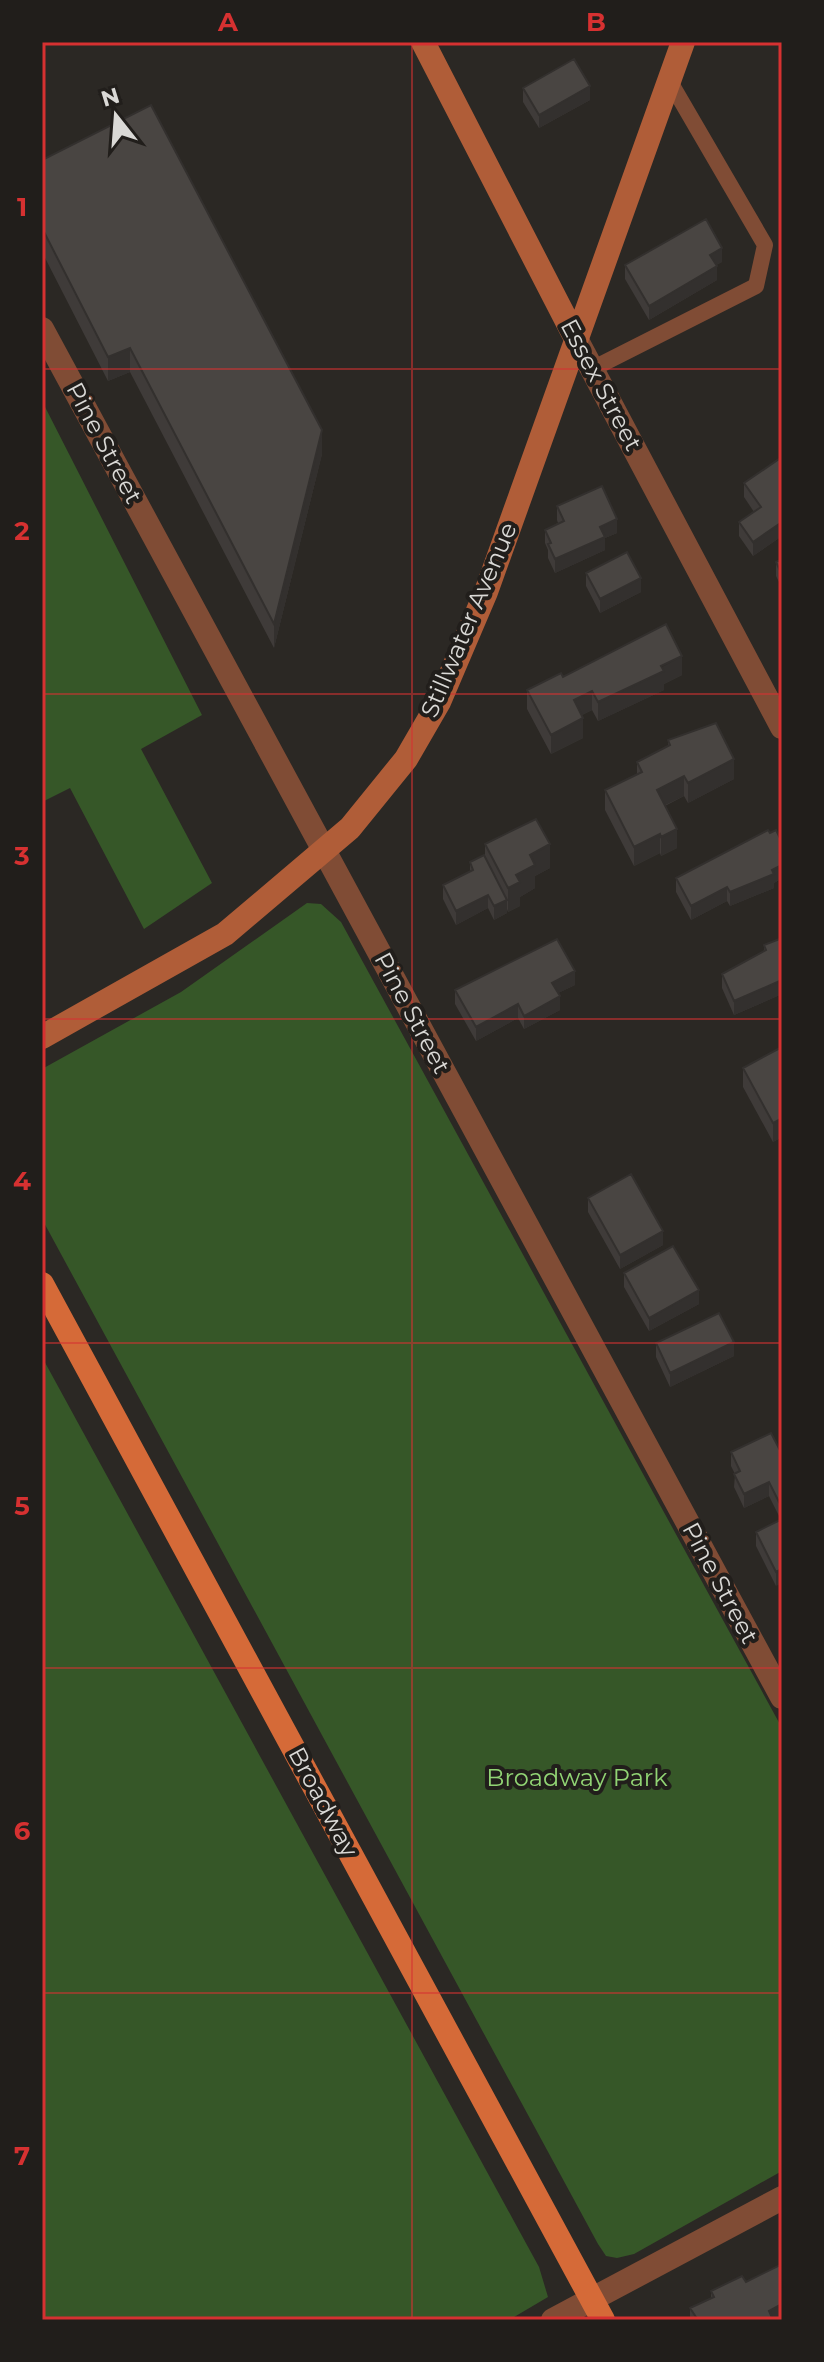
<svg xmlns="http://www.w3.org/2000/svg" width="824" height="2362" font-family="Montserrat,sans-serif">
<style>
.green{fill:#365728}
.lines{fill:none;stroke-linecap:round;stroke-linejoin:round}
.lane{stroke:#804c35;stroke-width:16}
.street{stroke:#804c35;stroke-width:24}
.secondary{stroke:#b05d38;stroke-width:24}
.primary{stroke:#d56a38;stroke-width:24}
.wall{fill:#3f3b39}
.shaded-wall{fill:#33302e}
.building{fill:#494542;stroke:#33302e;stroke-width:2}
.grid{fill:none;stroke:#d63131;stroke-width:2;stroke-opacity:0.55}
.labels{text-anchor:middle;stroke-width:8;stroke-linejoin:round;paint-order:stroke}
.street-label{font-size:24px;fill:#dad9d6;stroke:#211e1b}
.park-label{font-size:24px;fill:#91d474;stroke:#211e1b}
.neatline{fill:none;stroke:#d63131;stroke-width:3}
.grid-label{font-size:26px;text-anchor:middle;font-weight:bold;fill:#d63131}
</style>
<rect width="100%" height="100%" fill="#2b2824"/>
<path class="green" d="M 42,401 L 202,715 L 141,749 L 212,883 L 144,929 L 70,788 L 42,802 Z
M 307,903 L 321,904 L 341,922 L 782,1728 L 782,2171 L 634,2254 L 617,2258 L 606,2256 L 598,2244 L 42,1219 L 42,1069 L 181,992 Z
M 42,1357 L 539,2267 L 548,2297 L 509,2320 L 42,2320 Z"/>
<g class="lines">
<path class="lane" d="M 592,369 L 756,286 L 765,245 L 669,80"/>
<path class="street" d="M 42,329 L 782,1697
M 575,337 L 782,727
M 553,2320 L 782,2198"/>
<path class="secondary" d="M 423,42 L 575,337
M 42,1037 L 225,934 L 350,828 L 406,759 L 439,702 L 486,592 L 683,42"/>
<path class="primary" d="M 42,1284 L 603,2320"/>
</g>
<path class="wall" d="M 523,88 L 590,100 L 539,128 L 523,102 Z
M 42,160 L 322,454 L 274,648 L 130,372 L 108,381 L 42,252 Z
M 722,262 L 716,265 L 717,280 L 649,320 L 625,279 L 625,265 Z
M 782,457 L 782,536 L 753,556 L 739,536 L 739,522 L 754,512 L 744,497 L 744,483 Z
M 557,506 L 617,533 L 605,538 L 605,550 L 555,573 L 548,558 L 548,550 L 545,543 L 545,530 L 558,523 L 557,520 Z
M 782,559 L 782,588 L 776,576 L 776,562 Z
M 586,573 L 641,592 L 600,613 L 586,586 Z
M 682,675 L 664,684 L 664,690 L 598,721 L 592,710 L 582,715 L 583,738 L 551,754 L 527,709 L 527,690 L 563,677 Z
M 668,740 L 734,779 L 688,803 L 684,796 L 665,806 L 677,848 L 661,856 L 660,853 L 634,866 L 605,810 L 605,790 L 637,774 L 637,762 L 668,746 Z
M 770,833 L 782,842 L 782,878 L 774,883 L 774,888 L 730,906 L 727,901 L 691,920 L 676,892 L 676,878 Z
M 485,844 L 550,868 L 535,876 L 535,888 L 520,897 L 520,906 L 508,912 L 507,909 L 507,913 L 494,920 L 488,908 L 456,925 L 443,899 L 443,885 L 470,871 L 470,862 L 485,857 Z
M 782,938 L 782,994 L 734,1015 L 722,988 L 722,974 L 764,952 L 764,945 Z
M 575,985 L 558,993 L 560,1010 L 524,1029 L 518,1018 L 476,1041 L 455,1004 L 455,990 Z
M 782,1053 L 782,1137 L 773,1142 L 743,1087 L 743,1068 Z
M 588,1198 L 663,1245 L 620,1269 L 588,1212 Z
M 624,1273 L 699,1304 L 649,1331 L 624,1287 Z
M 656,1343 L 734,1356 L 670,1387 L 656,1357 Z
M 731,1452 L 782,1454 L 779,1516 L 769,1496 L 744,1508 L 734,1487 L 735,1474 L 731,1466 Z
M 782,1519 L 776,1586 L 756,1546 L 756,1532 Z
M 782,2264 L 782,2318 L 778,2320 L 690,2320 L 690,2308 L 711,2298 L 711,2291 L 746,2282 Z"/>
<path class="shaded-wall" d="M 590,86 L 590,100 L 539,128 L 539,115 Z
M 722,248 L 722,262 L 710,268 L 710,255 Z
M 717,266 L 717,280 L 649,320 L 649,306 Z
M 130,348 L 130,372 L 108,381 L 108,357 Z
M 322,430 L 322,454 L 274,648 L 274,624 Z
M 617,519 L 617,533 L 605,538 L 605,550 L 555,573 L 555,559 L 600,527 Z
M 782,522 L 782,536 L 753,556 L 753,542 Z
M 641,578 L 641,592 L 600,613 L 600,599 Z
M 682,656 L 682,675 L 664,684 L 664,690 L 598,721 L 598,702 Z
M 592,691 L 592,710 L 574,719 L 574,700 Z
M 583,718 L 583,738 L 551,754 L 551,735 Z
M 734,759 L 734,779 L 688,803 L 688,783 Z
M 684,776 L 684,796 L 657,809 L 657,790 Z
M 677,829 L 677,848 L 661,856 L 661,837 Z
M 660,834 L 660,853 L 634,866 L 634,847 Z
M 550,844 L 550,868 L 535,876 L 535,888 L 520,897 L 520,906 L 508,912 L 508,888 L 516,875 L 530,855 Z
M 782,851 L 782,878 L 774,883 L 774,888 L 730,906 L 730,892 L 772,870 L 780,853 Z
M 727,887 L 727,901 L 691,920 L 691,906 Z
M 488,895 L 488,908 L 456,925 L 456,911 Z
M 507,900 L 507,913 L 494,920 L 494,906 Z
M 575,971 L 575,985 L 552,996 L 552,983 Z
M 782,980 L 782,994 L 734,1015 L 734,1001 Z
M 560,996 L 560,1010 L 524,1029 L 524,1016 Z
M 518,1004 L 518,1018 L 476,1041 L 476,1027 Z
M 782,1118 L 782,1137 L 773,1142 L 773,1123 Z
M 663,1231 L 663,1245 L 620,1269 L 620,1255 Z
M 699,1290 L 699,1304 L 649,1331 L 649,1318 Z
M 734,1342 L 734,1356 L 670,1387 L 670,1373 Z
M 769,1482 L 769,1496 L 744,1508 L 744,1494 Z
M 782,1501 L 782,1514 L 779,1516 L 779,1502 Z
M 782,1569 L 782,1583 L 776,1586 L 776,1572 Z
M 782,2304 L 782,2318 L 778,2320 L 769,2320 L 769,2311 Z"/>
<path class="building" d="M 574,59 L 590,86 L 539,115 L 523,88 Z
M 151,105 L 322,430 L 274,624 L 130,348 L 108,357 L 42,228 L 42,160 Z
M 706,219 L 722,248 L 710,255 L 717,266 L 649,306 L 625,265 Z
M 782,457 L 782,522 L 753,542 L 739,522 L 761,507 L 744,483 Z
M 602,486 L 617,519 L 600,527 L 605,537 L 555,559 L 548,544 L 551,543 L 545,530 L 564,521 L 557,506 Z
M 627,552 L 641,578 L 600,599 L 586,573 Z
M 782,559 L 782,575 L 776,562 Z
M 666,624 L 682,656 L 661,666 L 664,671 L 598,702 L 592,691 L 574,700 L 583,718 L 551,735 L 527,690 L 561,673 L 563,677 Z
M 716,723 L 734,759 L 688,783 L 684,776 L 657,790 L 677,829 L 661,837 L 660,834 L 634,847 L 605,790 L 642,772 L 637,762 L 670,745 L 668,740 Z
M 536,819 L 550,844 L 530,855 L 535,865 L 516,875 L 520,882 L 508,888 L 485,844 Z
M 768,830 L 770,833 L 776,830 L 782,842 L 782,851 L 780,853 L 782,857 L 782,865 L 772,870 L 774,874 L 730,892 L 727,887 L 691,906 L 676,878 Z
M 484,855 L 507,900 L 494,906 L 488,895 L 456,911 L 443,885 L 473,870 L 470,862 Z
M 782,938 L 782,980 L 734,1001 L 722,974 L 766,950 L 764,945 Z
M 557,939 L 575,971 L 552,983 L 560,996 L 524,1016 L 518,1004 L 476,1027 L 455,990 Z
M 780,1048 L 782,1053 L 782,1118 L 773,1123 L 743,1068 Z
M 631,1174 L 663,1231 L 620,1255 L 588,1198 Z
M 673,1246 L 699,1290 L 649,1318 L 624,1273 Z
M 719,1313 L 734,1342 L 670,1373 L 656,1343 Z
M 771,1433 L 782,1454 L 782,1501 L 779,1502 L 769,1482 L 744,1494 L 734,1474 L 740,1471 L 731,1452 Z
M 782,1519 L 782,1569 L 776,1572 L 756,1532 Z
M 782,2264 L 782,2304 L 769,2311 L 773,2320 L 698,2320 L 690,2308 L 714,2297 L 711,2291 L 742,2276 L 746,2282 Z"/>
<path class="grid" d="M 412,42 L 412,2320M 42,369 L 782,369M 42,694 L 782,694M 42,1019 L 782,1019M 42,1343 L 782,1343M 42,1668 L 782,1668M 42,1993 L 782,1993"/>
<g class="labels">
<g class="street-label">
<text transform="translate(601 385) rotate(62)" y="8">Essex Street</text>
<text transform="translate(104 443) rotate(62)" y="8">Pine Street</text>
<text transform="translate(469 620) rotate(-67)" y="8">Stillwater Avenue</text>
<text transform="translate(412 1013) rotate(62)" y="8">Pine Street</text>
<text transform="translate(720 1583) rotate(62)" y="8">Pine Street</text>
<text transform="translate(323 1802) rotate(62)" y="8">Broadway</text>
</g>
<g class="park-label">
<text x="577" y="1786">Broadway Park</text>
</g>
</g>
<rect width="824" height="2362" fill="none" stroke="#211e1b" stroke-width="88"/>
<g transform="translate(116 116) rotate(343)" stroke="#211e1b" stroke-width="6" paint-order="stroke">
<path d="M0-6L14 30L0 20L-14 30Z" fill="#dad9d6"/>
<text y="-12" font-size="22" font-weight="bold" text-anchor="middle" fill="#dad9d6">N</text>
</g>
<rect x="44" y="44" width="736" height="2274" class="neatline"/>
<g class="grid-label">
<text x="228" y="31">A</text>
<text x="596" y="31">B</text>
<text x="22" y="216">1</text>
<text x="22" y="540">2</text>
<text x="22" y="865">3</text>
<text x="22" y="1190">4</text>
<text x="22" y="1515">5</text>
<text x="22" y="1840">6</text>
<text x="22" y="2165">7</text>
</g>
</svg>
